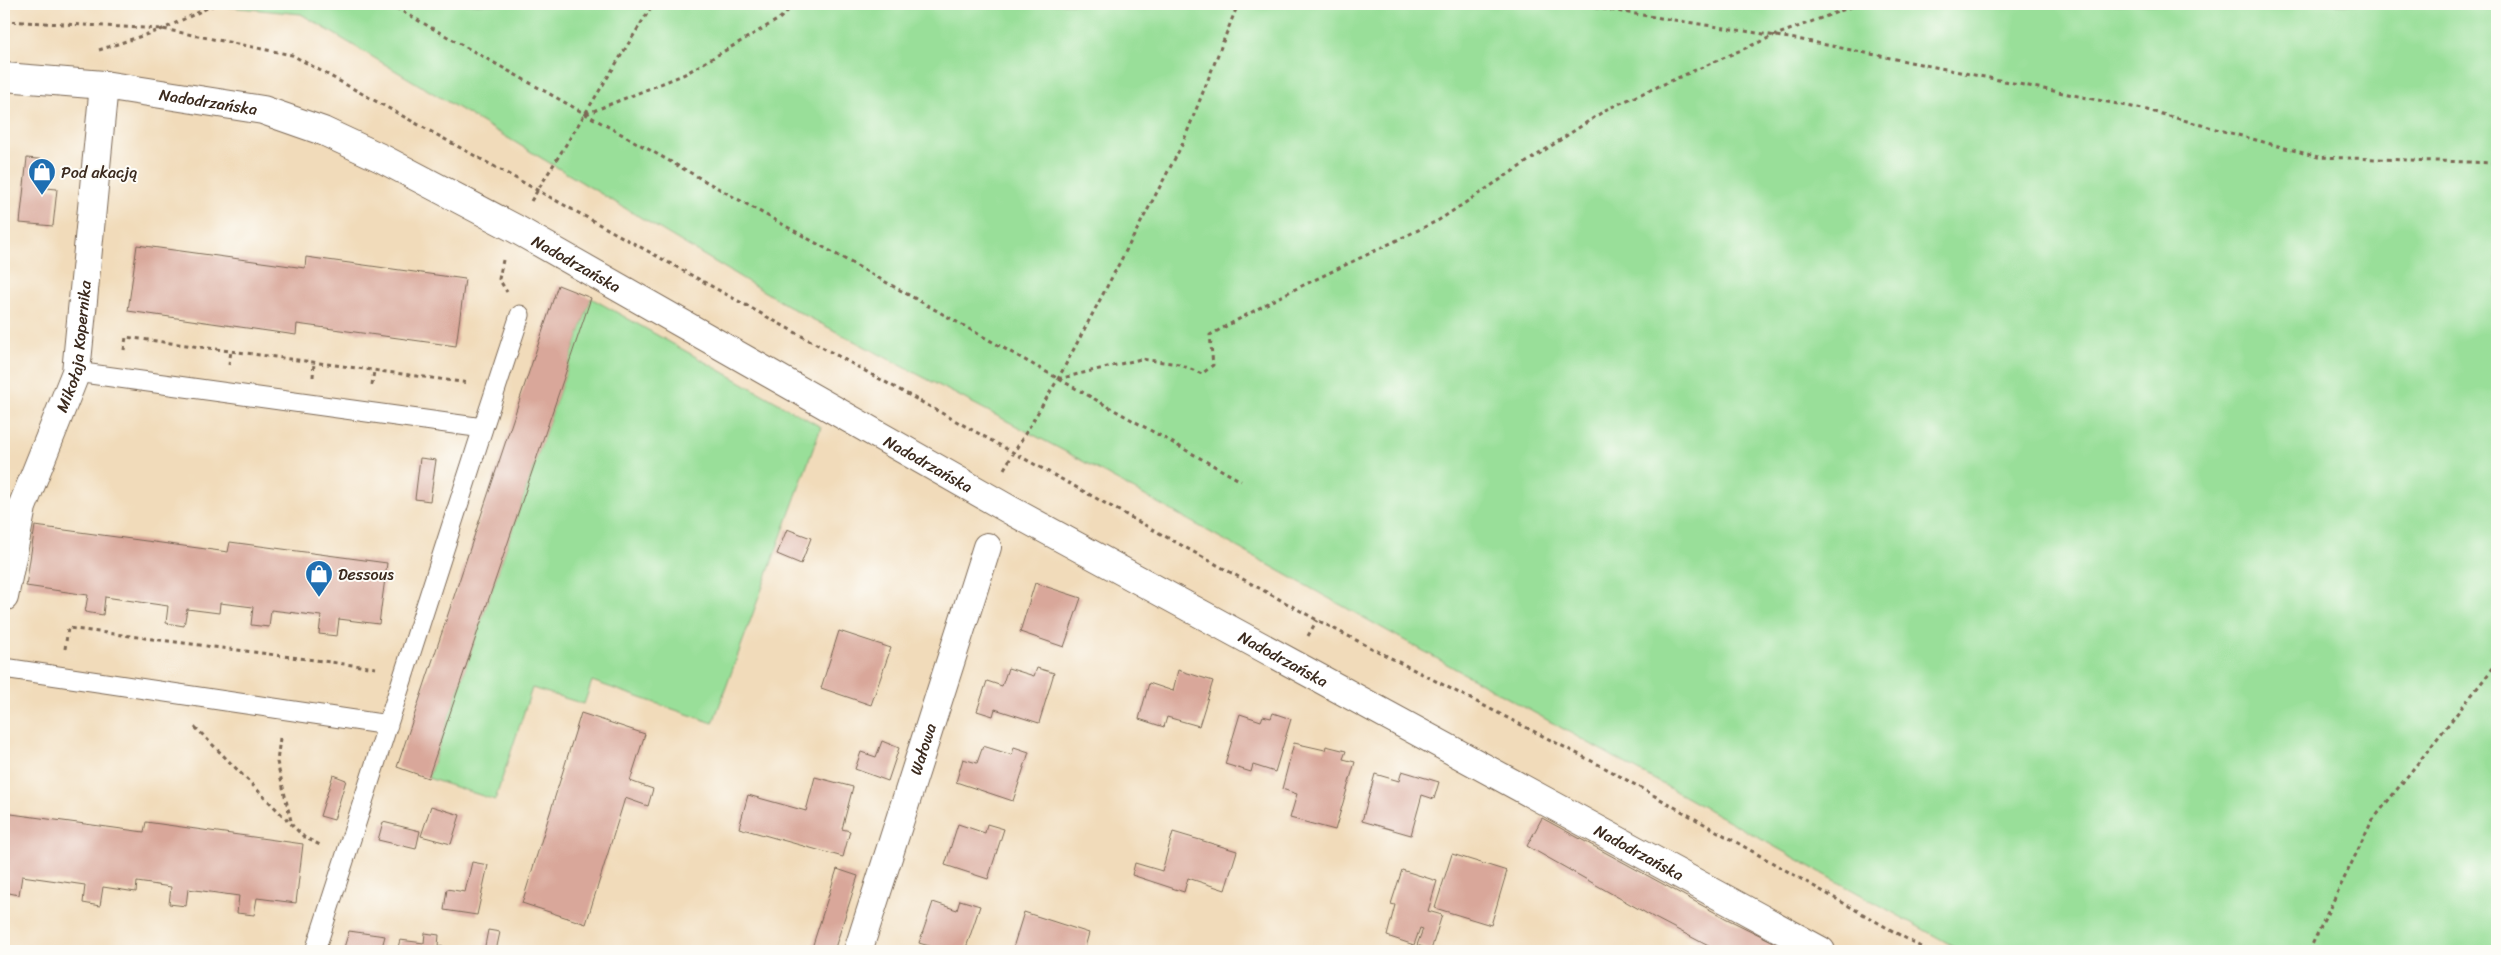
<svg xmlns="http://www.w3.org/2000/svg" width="2501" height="955" font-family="Sriracha,sans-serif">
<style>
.green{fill:#99df99;stroke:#6a845c}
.building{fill:#d9a79a}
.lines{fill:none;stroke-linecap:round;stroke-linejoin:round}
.lane-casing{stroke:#7b6855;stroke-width:21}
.street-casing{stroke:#7b6855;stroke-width:30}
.path{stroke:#7b6855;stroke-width:3;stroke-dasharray:4 4;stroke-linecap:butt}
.lane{stroke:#fff;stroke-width:19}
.street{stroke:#fff;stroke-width:28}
.labels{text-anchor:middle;stroke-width:4;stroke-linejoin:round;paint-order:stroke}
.street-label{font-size:16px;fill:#3b2a1e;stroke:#fdfcf7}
.poi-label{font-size:16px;fill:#3b2a1e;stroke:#fdfcf7;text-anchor:start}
</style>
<rect width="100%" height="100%" fill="#fdfcf7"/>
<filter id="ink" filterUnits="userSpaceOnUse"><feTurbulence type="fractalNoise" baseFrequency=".02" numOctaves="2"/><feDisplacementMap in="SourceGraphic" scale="10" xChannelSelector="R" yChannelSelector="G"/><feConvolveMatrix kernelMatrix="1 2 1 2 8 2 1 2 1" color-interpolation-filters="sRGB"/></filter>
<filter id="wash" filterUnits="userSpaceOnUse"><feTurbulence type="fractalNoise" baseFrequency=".0096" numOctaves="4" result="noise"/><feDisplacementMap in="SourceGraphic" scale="20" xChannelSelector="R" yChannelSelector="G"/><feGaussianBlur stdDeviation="1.12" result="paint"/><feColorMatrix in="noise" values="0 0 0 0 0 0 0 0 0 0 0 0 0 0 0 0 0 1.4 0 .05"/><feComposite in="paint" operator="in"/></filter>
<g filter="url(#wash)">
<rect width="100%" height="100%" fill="#f1dbba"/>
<path class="green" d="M 199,4 L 2497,4 L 2497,951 L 1962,951 L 1068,453 L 795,310 L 301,14 Z
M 591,298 L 821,427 L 713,723 L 592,681 L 584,704 L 532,688 L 495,800 L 428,778 Z"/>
<g id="blocks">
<path class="building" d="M 27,158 L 48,160 L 46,188 L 57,189 L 53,226 L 20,223 Z
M 137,245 L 305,268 L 306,257 L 465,279 L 456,346 L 297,324 L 296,335 L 128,311 Z
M 558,285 L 591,298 L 428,778 L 397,767 Z
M 420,458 L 436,460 L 430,501 L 415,499 Z
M 35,526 L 228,552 L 230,542 L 387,563 L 379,624 L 339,619 L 337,636 L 319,634 L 321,616 L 271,610 L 269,627 L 251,625 L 253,607 L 220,603 L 219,613 L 187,609 L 184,626 L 166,623 L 168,606 L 105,597 L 103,615 L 85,612 L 88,595 L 26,586 Z
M 787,529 L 811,538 L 801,564 L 777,554 Z
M 1035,583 L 1081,598 L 1064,647 L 1020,632 Z
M 839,631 L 891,648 L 871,705 L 821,688 Z
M 1008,668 L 1034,676 L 1037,668 L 1054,673 L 1039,723 L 995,709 L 993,716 L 977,711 L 987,681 L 1002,686 Z
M 1178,670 L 1213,681 L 1199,726 L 1167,717 L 1164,727 L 1139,719 L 1149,683 L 1173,691 Z
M 581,713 L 645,734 L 630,781 L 653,789 L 648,806 L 625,798 L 586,924 L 522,903 Z
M 1273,713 L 1291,719 L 1275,772 L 1253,765 L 1251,772 L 1225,764 L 1240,714 L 1261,721 L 1263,716 L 1271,718 Z
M 882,741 L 899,748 L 888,781 L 855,769 L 861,752 L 876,757 Z
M 1294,743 L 1325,750 L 1326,746 L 1346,751 L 1343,759 L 1355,762 L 1335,830 L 1290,818 L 1297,794 L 1282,789 Z
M 983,746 L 1012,755 L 1014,747 L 1029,752 L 1013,801 L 956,782 L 963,759 L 977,763 Z
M 1402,771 L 1439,782 L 1434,799 L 1422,795 L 1411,835 L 1362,821 L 1375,774 L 1399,781 Z
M 333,775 L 346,780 L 334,820 L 320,816 Z
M 815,777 L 853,787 L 842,829 L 850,831 L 843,857 L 739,828 L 748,795 L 806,811 Z
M 431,806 L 460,815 L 451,844 L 421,836 Z
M 4,813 L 144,832 L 146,822 L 303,844 L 296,903 L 257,898 L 254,915 L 237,913 L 239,896 L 188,889 L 186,906 L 169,904 L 171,887 L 137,882 L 136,892 L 103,887 L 100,906 L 83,903 L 85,885 L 22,876 L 19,895 L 4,892 Z
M 1542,818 L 1727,919 L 1792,951 L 1718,951 L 1653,917 L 1527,846 Z
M 383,822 L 420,831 L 416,849 L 378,840 Z
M 958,824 L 985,833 L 987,824 L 1004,829 L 988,879 L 945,865 Z
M 1173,832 L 1237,851 L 1225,890 L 1188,878 L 1184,892 L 1132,875 L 1135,863 L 1162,871 Z
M 1452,854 L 1507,871 L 1491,925 L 1435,908 Z
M 472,862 L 488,865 L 477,915 L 444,910 L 447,889 L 465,892 Z
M 837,869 L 858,876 L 834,951 L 811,951 Z
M 1402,870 L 1437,881 L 1428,911 L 1442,915 L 1431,950 L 1417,945 L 1423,929 L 1420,928 L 1414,945 L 1387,936 L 1395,905 L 1391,904 Z
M 960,900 L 980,906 L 965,951 L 946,951 L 919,943 L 933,902 L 957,910 Z
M 1024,912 L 1089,933 L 1084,951 L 1012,951 Z
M 488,930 L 500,932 L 496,951 L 484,951 Z
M 349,931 L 385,936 L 381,951 L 343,951 Z
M 425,933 L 439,935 L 438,946 L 467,951 L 397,951 L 400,940 L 424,943 Z"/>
</g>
</g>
<g filter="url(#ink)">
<use href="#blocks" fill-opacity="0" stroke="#7b6855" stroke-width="1"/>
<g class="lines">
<defs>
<path id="lane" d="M 76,372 L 483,428 L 315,951
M 483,428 L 520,315
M 4,668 L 388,725"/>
<g id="street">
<path id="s1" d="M 4,77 L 104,85 L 263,110 L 323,131 L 383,159 L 516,229 L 1010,510 L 1821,951"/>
<path id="s2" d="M 4,597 L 22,507 L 76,372 L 104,85"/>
<path id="s3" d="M 858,951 L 987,547"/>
</g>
</defs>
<use href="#lane" class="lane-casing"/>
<use href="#street" class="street-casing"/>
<path class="path" d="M 389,4 L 1241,481
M 1571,4 L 1802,40 L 2147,110 L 2318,157 L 2497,163
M 4,21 L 163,29 L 292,55 L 1317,620 L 1609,770 L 1928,951
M 99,50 L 163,29 L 216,4
M 586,114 L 685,74 L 779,19 L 795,4
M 531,201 L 653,4
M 503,260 L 499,279 L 507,292
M 124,350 L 126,337 L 469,383
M 229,365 L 231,351
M 313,377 L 314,362
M 1058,379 L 1141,359 L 1179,364 L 1202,374 L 1213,365 L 1210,335 L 1283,295 L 1439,220 L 1607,109 L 1773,36 L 1859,4
M 372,385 L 374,371
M 1004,469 L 1058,379 L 1182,145 L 1238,4
M 1308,636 L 1317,620
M 65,649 L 68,628 L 376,668
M 195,727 L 304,837 L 320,845
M 280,738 L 277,762 L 292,825
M 2309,951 L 2372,821 L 2497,663"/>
<use href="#lane" class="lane"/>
<use href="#street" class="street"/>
</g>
</g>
<defs>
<symbol id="shop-pin" viewBox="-11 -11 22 30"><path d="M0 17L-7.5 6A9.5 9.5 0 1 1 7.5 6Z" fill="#1f6fb2" stroke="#fdfcf7"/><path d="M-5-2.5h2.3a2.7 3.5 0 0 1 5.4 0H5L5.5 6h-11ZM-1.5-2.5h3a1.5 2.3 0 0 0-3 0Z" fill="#fff"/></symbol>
</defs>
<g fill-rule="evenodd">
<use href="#shop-pin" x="26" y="156" width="32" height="43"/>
<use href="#shop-pin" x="303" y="558" width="32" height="43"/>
</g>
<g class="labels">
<g class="street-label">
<text dy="6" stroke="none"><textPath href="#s1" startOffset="206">Nadodrzańska</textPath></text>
<text dy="6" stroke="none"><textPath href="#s1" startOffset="611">Nadodrzańska</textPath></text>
<text dy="6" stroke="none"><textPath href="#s2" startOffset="262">Mikołaja Kopernika</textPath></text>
<text dy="6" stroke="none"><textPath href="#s1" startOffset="1016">Nadodrzańska</textPath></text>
<text dy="6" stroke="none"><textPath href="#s1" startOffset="1421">Nadodrzańska</textPath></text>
<text dy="6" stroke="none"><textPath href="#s3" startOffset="212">Wałowa</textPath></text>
<text dy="6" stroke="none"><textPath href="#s1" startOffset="1826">Nadodrzańska</textPath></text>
</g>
<g class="poi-label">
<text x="61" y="178">Pod akacją</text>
<text x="338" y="580">Dessous</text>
</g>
</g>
<rect width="2501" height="955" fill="none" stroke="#fdfcf7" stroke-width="20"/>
</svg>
